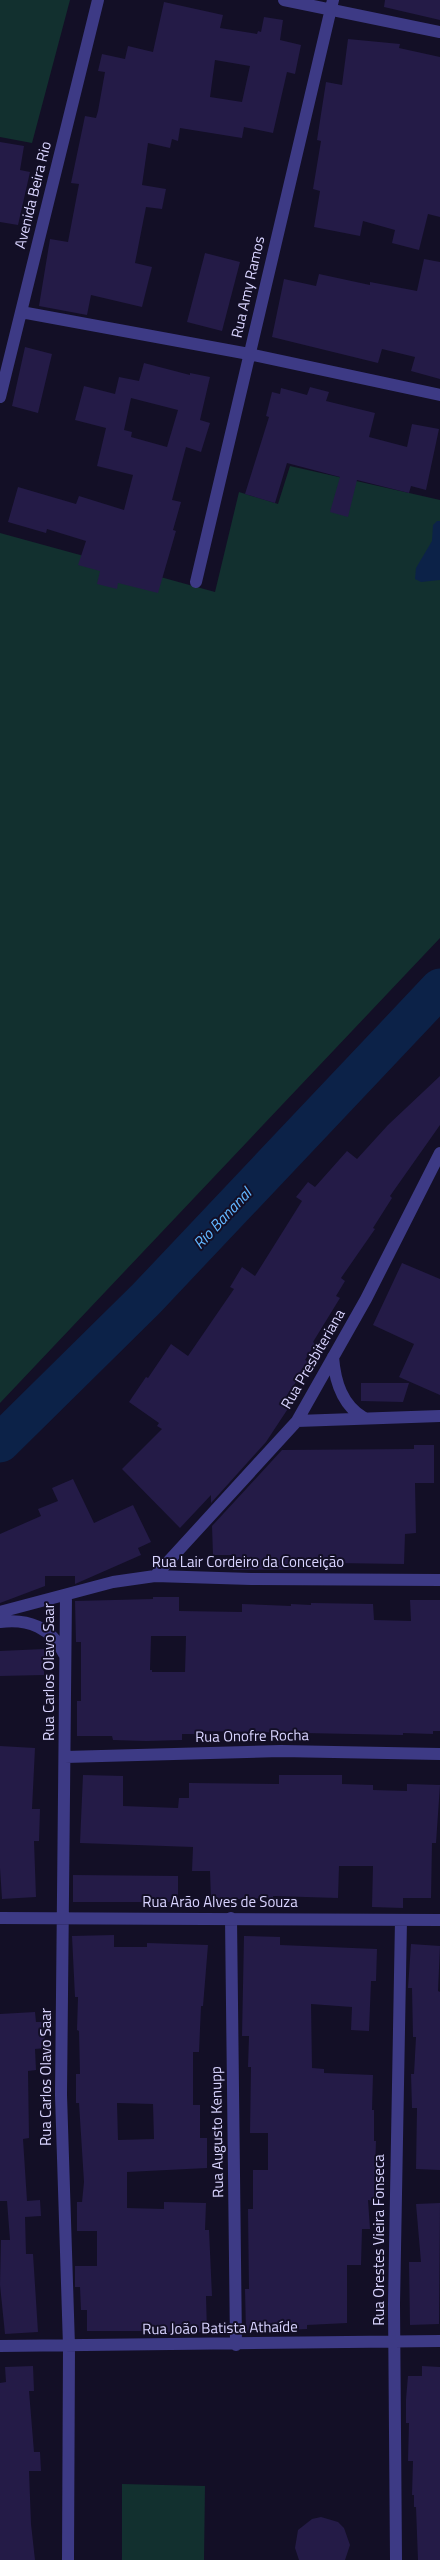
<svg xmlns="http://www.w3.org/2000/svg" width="440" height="2560" font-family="'Titillium Web',sans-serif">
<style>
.green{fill:#12302f}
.water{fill:#0c2248}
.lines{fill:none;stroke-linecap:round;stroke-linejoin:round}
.river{stroke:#0c2248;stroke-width:39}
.building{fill:#241b47;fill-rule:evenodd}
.minor{stroke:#3d3a85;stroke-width:12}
.labels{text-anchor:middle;stroke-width:4;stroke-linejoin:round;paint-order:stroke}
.street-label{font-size:15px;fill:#d9d4ff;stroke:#130f26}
.water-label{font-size:16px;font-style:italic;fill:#62b6ff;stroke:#130f26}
</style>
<rect width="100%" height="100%" fill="#130f26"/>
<path class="green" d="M 0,0 L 70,0 L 32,143 L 0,137 Z
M 290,466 L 440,500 L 440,938 L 0,1403 L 0,533 L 215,592 L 239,492 L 278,504 Z
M 122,2484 L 205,2486 L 204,2560 L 122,2560 Z"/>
<path class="water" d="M 437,521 L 440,521 L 440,580 L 421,582 L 415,579 L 416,568 L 432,541 L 433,525 Z"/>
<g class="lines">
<path class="river" d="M 0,1443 L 146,1299 L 440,988"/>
</g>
<path class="building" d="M 385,0 L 440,0 L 440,20 L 384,7 Z
M 164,2 L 223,15 L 220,28 L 257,34 L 258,31 L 261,32 L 264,17 L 283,20 L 280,40 L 301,45 L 295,74 L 287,72 L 273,133 L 244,127 L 242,138 L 180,128 L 178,141 L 172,139 L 170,148 L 148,143 L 142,185 L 166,189 L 162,209 L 146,207 L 135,263 L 152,267 L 142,307 L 91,295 L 87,315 L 39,306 L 50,239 L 68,242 L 79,184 L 71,183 L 85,116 L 96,118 L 98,111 L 105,72 L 98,71 L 102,54 L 125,59 L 128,46 L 153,52 ZM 215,60 L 250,66 L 242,102 L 210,97 Z
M 348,39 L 400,44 L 399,48 L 440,57 L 440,217 L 428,214 L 419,250 L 392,243 L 395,230 L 363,221 L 360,236 L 314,227 L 320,191 L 313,189 L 321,141 L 317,140 L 326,82 L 342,85 Z
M 0,142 L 24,146 L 20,170 L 30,172 L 18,225 L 0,222 Z
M 205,253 L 240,262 L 222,331 L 187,322 Z
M 424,259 L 440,262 L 440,379 L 411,371 L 415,357 L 382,349 L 378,363 L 272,337 L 284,279 L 316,286 L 319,274 L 370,285 L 370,282 L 417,291 Z
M 25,347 L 52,354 L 38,413 L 12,406 Z
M 144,363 L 190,375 L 190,373 L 210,377 L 200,420 L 210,423 L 201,452 L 186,447 L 172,500 L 181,502 L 173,530 L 176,531 L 158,593 L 118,583 L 117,589 L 97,584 L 100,571 L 78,565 L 86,541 L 47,529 L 46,533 L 8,522 L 18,487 L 76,504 L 79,496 L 124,510 L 133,475 L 97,466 L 106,428 L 75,420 L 84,386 L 115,394 L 119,377 L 139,381 ZM 131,398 L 178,410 L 167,447 L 131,437 L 132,432 L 124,430 Z
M 310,387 L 329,392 L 326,401 L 375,413 L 369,437 L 407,447 L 412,424 L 439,429 L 426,490 L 411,486 L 409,493 L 357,480 L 348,517 L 330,512 L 340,477 L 287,463 L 275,503 L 245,494 L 269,417 L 266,416 L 272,392 L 280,394 L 281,388 L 307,395 Z
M 440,1076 L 440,1125 L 390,1196 L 392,1198 L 373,1228 L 375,1229 L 341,1278 L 345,1281 L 336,1296 L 340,1298 L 313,1342 L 315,1344 L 305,1360 L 309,1362 L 286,1397 L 293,1401 L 266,1442 L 211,1503 L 211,1495 L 180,1528 L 122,1469 L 162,1429 L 157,1426 L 159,1423 L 129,1402 L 146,1377 L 148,1378 L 171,1344 L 188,1356 L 234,1289 L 230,1287 L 242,1267 L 255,1276 L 302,1201 L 296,1197 L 308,1182 L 315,1187 L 347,1151 L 357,1159 L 388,1125 Z
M 402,1263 L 440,1279 L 440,1395 L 399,1377 L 414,1344 L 373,1325 Z
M 361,1383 L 409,1383 L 403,1402 L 361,1401 Z
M 414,1445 L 434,1445 L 434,1483 L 415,1483 L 416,1533 L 405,1534 L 404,1564 L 335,1563 L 335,1569 L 233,1570 L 233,1555 L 213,1555 L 212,1526 L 282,1450 L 414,1449 Z
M 73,1479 L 94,1523 L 133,1505 L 151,1542 L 138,1548 L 141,1555 L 75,1584 L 75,1576 L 45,1576 L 45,1586 L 0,1603 L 0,1534 L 41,1516 L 38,1509 L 58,1501 L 52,1488 Z
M 153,1597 L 179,1597 L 179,1611 L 242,1612 L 242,1604 L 291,1606 L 291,1604 L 311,1605 L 311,1603 L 373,1604 L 374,1620 L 411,1621 L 410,1600 L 440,1600 L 440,1731 L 433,1731 L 433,1734 L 403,1733 L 403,1735 L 204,1731 L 204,1734 L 182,1734 L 182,1740 L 146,1741 L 113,1740 L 112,1736 L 77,1736 L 77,1701 L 81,1701 L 81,1642 L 76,1642 L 75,1601 L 153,1599 ZM 151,1636 L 186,1636 L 185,1672 L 152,1672 L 152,1670 L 150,1670 Z
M 44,1649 L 44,1675 L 0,1676 L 0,1651 Z
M 0,1746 L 35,1748 L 32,1809 L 40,1809 L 39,1841 L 34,1841 L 36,1897 L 2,1899 L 0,1868 Z
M 83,1775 L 123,1776 L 123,1806 L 178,1808 L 179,1798 L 189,1798 L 189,1783 L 279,1784 L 279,1775 L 342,1775 L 342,1784 L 373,1785 L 373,1790 L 407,1791 L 407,1784 L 440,1785 L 436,1843 L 432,1843 L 431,1898 L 403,1898 L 403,1908 L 372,1907 L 373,1866 L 339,1866 L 338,1898 L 273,1896 L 273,1898 L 211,1900 L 210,1871 L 192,1871 L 193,1847 L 80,1843 Z
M 73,1875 L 178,1876 L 178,1902 L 73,1902 Z
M 114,1935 L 114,1947 L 147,1947 L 147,1943 L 208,1945 L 203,2006 L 201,2006 L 199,2052 L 193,2052 L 193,2105 L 200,2105 L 200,2138 L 207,2138 L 207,2168 L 127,2172 L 127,2208 L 164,2209 L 164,2202 L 206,2203 L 205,2230 L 209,2230 L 212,2296 L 206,2296 L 207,2332 L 151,2334 L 151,2331 L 87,2331 L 87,2310 L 81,2310 L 80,2287 L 75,2287 L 75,2266 L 97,2266 L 97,2231 L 77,2231 L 77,2202 L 82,2202 L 84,2182 L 79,2103 L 76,2103 L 76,2074 L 80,2074 L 79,2031 L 77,2030 L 78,1997 L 75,1997 L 72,1936 ZM 117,2103 L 153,2104 L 154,2139 L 118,2140 Z
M 244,1936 L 280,1937 L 280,1945 L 377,1949 L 376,1981 L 371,1981 L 369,2031 L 351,2030 L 352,2007 L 311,2004 L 312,2068 L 324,2069 L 324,2073 L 373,2075 L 372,2110 L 374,2110 L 374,2141 L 376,2141 L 374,2201 L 368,2200 L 370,2229 L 362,2229 L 361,2265 L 347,2265 L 347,2323 L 307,2325 L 307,2329 L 246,2332 L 245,2289 L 249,2289 L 248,2209 L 253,2209 L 253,2170 L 268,2170 L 268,2133 L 250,2133 L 251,2067 L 248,2067 L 249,2036 L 242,2036 Z
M 411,1944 L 440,1946 L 438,1991 L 440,1992 L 440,2170 L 416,2169 L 417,2108 L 412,2108 L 411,2074 L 414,2074 L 416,2037 L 413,2037 L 412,1988 L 408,1988 Z
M 35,2012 L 36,2022 L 44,2022 L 45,2048 L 35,2049 L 36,2070 L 28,2071 L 29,2138 L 23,2139 L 27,2201 L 40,2200 L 41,2216 L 25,2217 L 26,2254 L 33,2254 L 38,2332 L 5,2334 L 0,2285 L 1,2240 L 10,2240 L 7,2201 L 0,2201 L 0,2014 Z
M 440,2203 L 439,2324 L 410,2325 L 409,2262 L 421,2262 L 416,2204 Z
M 33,2366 L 34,2391 L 29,2391 L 34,2452 L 40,2452 L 41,2471 L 29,2471 L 31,2524 L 35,2560 L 0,2560 L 0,2383 L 6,2382 L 5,2367 Z
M 422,2366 L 440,2367 L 440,2560 L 418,2560 L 416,2507 L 414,2507 L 414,2495 L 412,2495 L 413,2461 L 408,2461 L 409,2423 L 406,2423 L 406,2399 L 408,2376 L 422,2376 Z
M 321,2517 L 338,2522 L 344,2528 L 350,2545 L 345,2560 L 299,2560 L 295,2548 L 298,2530 L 312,2519 Z"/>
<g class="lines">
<path class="minor" d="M 284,0 L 440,32
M 21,312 L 249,354 L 440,395
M 0,397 L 98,0
M 196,582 L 333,0
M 333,1357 C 335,1382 342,1405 364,1418
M 297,1421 L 440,1416
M 155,1576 L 297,1421 L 366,1299 L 440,1153
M 66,1595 L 61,2095 L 69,2346 L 68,2560
M 0,1612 L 113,1582 L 155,1576 L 251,1579 L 440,1580
M 0,1622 C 28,1618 52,1628 64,1654
M 65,1757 L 281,1751 L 440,1754
M 0,1918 L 440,1920
M 231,1918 L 236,2345
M 0,2346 L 440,2341
M 396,2560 L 394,2304 L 401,1920"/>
</g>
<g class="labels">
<g class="street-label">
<text transform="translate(33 195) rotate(-76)" y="5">Avenida Beira Rio</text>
<text transform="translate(248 287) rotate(-77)" y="5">Rua Amy Ramos</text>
<text transform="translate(313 1359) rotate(-60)" y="5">Rua Presbiteriana</text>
<text x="248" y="1567">Rua Lair Cordeiro da Conceição</text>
<text transform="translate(49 1672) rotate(-90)" y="5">Rua Carlos Olavo Saar</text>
<text transform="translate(252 1736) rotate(-1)" y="5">Rua Onofre Rocha</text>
<text x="220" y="1907">Rua Arão Alves de Souza</text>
<text transform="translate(46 2077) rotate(-90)" y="5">Rua Carlos Olavo Saar</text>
<text transform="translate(217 2132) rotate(-91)" y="5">Rua Augusto Kenupp</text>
<text transform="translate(379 2240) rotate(-90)" y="5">Rua Orestes Vieira Fonseca</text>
<text transform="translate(220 2328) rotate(-1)" y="5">Rua João Batista Athaíde</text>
</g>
<g class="water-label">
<text transform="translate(222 1218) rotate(-47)" y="6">Rio Bananal</text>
</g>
</g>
</svg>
